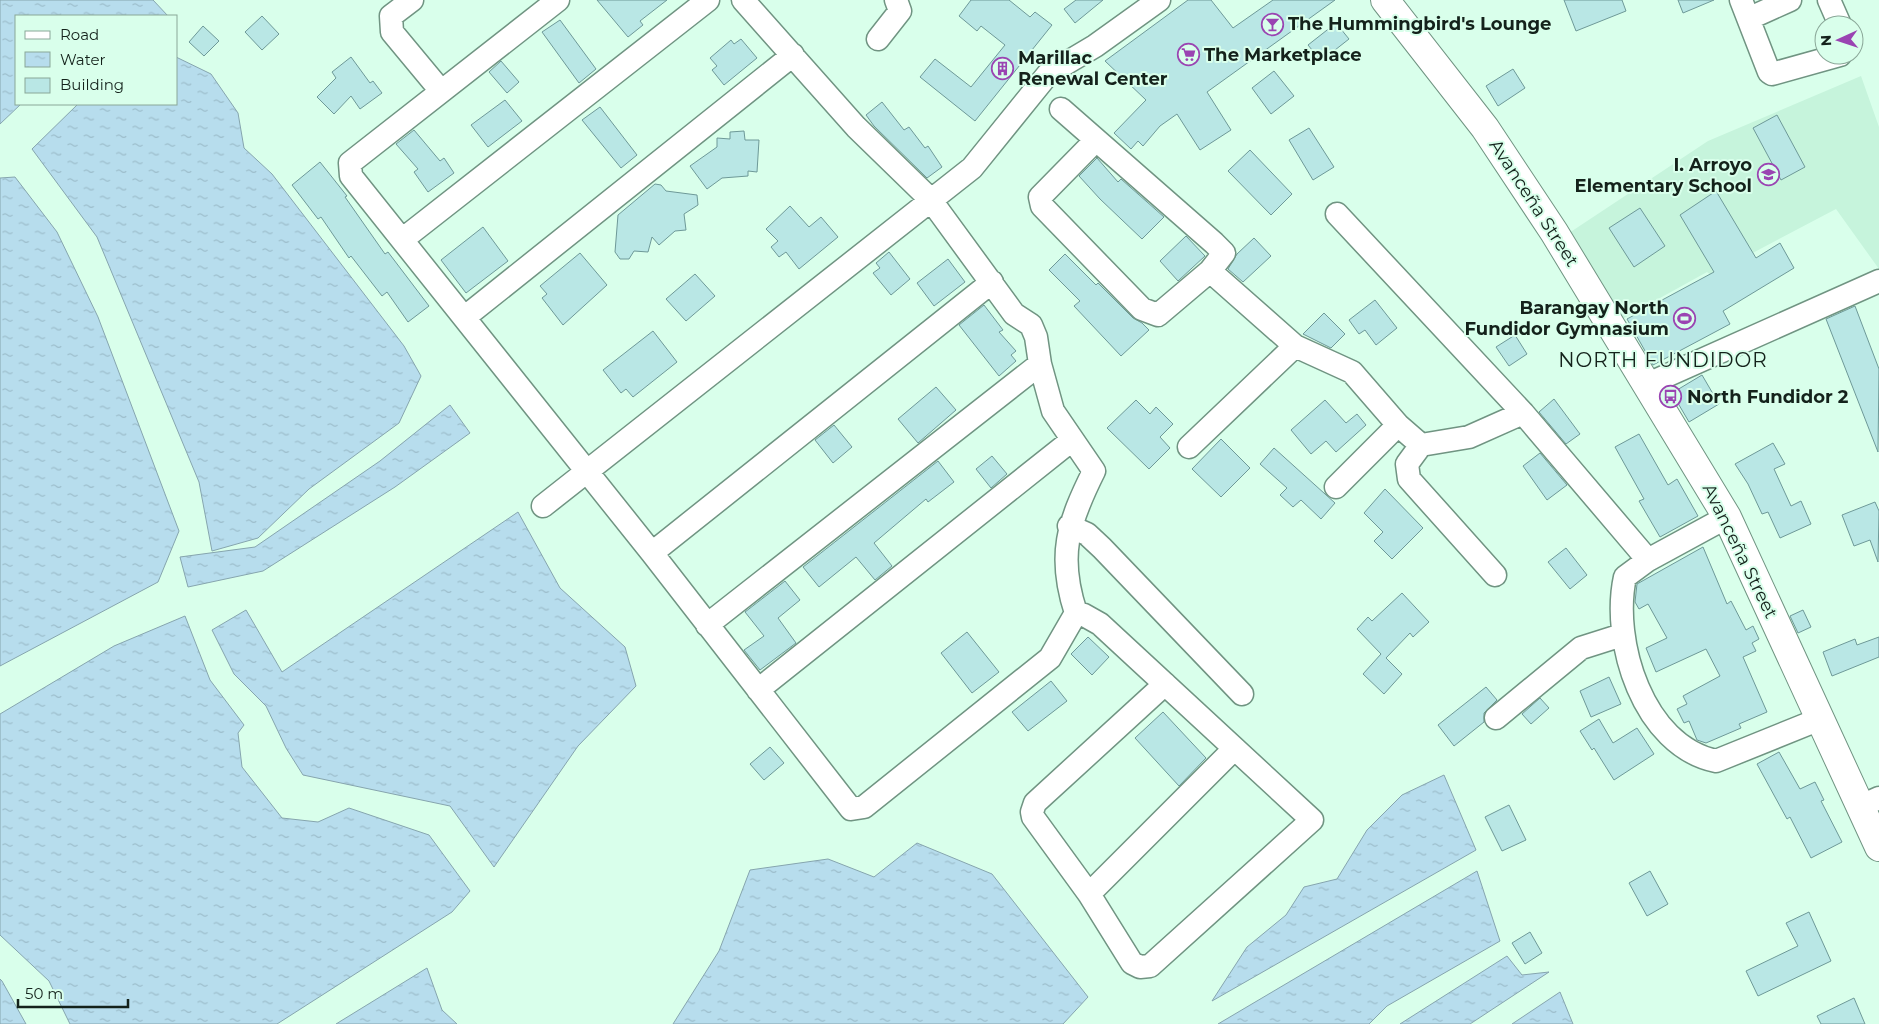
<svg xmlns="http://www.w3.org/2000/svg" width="1879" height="1024" font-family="Montserrat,sans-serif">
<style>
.built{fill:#c6f4dc}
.water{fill:url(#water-ripples);stroke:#86a5ae}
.building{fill:#b9e7e5;stroke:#6e9998}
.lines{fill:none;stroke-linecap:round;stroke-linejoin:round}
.minor-casing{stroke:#709482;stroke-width:25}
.major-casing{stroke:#709482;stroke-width:30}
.minor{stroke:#fff;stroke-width:22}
.major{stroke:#fff;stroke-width:28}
.labels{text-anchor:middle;stroke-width:4;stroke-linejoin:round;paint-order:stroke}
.poi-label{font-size:18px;font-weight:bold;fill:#14221b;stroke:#d9ffeb;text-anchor:start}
.street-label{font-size:18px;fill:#14221b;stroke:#d9ffeb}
.quarter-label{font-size:20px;letter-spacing:1px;fill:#14221b;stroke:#d9ffeb}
</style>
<defs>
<pattern id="water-ripples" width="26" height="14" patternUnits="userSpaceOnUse" patternTransform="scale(1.25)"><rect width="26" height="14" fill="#b7dded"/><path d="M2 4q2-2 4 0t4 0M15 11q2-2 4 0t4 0" fill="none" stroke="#9cbdcb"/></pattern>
</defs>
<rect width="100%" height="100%" fill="#d9ffeb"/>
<path class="built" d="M 1861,76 L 1879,127 L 1879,269 L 1836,209 L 1711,275 L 1707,272 L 1622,319 L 1569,233 L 1708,141 Z"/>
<path class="water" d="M 0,0 L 153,0 L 168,16 L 16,16 L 16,104 L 21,104 L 0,124 Z
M 176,57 L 211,74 L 238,113 L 244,148 L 272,174 L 404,346 L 421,376 L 399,423 L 309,489 L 258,538 L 212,551 L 199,482 L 97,237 L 32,149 L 78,104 L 176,104 Z
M 15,177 L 57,232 L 98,317 L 179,531 L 158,582 L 0,666 L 0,178 Z
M 450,405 L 470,433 L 395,487 L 263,571 L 188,587 L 180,557 L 255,547 L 380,461 Z
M 518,512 L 560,588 L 625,647 L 636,686 L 578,746 L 494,867 L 450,806 L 303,775 L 286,748 L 266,706 L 234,674 L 212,630 L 246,610 L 282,672 Z
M 185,616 L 210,680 L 244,725 L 238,733 L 242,767 L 282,818 L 318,822 L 349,808 L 429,835 L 470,891 L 452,912 L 277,1024 L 70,1024 L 49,981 L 0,935 L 0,714 L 114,646 Z
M 1444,775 L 1476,850 L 1212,1001 L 1247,947 L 1286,915 L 1304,887 L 1337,879 L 1367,830 L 1402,795 Z
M 917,843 L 992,874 L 1088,997 L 1063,1024 L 673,1024 L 719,951 L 750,870 L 828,859 L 874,877 Z
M 1477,871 L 1500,941 L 1387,1006 L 1369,1024 L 1218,1024 Z
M 1507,956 L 1522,975 L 1549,972 L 1470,1024 L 1400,1024 Z
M 427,968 L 442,1010 L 457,1024 L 336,1024 Z
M 0,979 L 2,981 L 26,1024 L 0,1024 Z
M 1560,992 L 1573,1024 L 1512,1024 Z"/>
<path class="building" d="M 597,0 L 667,0 L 640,21 L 643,25 L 628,37 Z
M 971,0 L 1009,0 L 1030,17 L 1035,12 L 1052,25 L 975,121 L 920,77 L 935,59 L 971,87 L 1005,45 L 981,26 L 977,31 L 959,16 Z
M 1076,0 L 1103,0 L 1075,23 L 1064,9 Z
M 1188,0 L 1211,0 L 1233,28 L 1273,0 L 1335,0 L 1207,92 L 1231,130 L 1200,150 L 1177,114 L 1160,126 L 1143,146 L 1138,141 L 1131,149 L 1114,133 L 1146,100 L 1105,61 Z
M 1564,0 L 1622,0 L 1626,11 L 1576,31 Z
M 1678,0 L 1714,0 L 1683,13 Z
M 262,16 L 279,34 L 262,50 L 245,32 Z
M 560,20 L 596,69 L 579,83 L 542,32 Z
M 1336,23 L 1349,39 L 1321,61 L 1308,45 Z
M 203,26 L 219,41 L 204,56 L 189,42 Z
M 741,39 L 757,58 L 724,85 L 712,70 L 717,66 L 710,58 L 731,40 L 734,44 Z
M 351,57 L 370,83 L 373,81 L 382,93 L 360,109 L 351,96 L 334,114 L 317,97 L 336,78 L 332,72 Z
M 501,61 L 519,82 L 507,93 L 489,72 Z
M 1513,69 L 1525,88 L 1498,106 L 1486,86 Z
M 1274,71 L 1294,96 L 1271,114 L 1252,88 Z
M 505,100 L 522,121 L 488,147 L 471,125 Z
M 882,102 L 904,130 L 909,127 L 925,148 L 928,146 L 942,167 L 927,178 L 874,126 L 866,115 Z
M 600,107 L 637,155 L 621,168 L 582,120 Z
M 1777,115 L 1805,167 L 1781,180 L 1753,128 Z
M 1309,128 L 1334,167 L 1313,180 L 1289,140 Z
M 414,130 L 440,161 L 444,158 L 454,173 L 428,192 L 414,172 L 418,169 L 396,144 Z
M 744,131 L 745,140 L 759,140 L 757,172 L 748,171 L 748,176 L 722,178 L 707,189 L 690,166 L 717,147 L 717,138 L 730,139 L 730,132 Z
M 1250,150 L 1292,194 L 1271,215 L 1228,171 Z
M 1097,158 L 1118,182 L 1121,179 L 1164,217 L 1142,239 L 1100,199 L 1079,176 Z
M 320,162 L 347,196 L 345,197 L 385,254 L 388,252 L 429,306 L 408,322 L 387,292 L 382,296 L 351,256 L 349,258 L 321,217 L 318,219 L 292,185 Z
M 655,184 L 661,185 L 666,191 L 697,195 L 698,205 L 684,214 L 686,230 L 675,231 L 659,245 L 652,237 L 648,252 L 634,251 L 629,259 L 620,259 L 615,252 L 618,215 Z
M 1716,191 L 1756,258 L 1780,243 L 1794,268 L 1723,311 L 1730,324 L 1653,365 L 1627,319 L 1714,272 L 1680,215 Z
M 790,206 L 809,227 L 821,217 L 838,237 L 799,269 L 786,252 L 779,257 L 771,247 L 778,241 L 766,229 Z
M 1640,208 L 1665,246 L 1634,267 L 1609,228 Z
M 483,227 L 508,261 L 466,293 L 441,260 Z
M 1186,236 L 1205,256 L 1178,281 L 1160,261 Z
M 1254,238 L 1271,256 L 1243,282 L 1228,269 L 1237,254 Z
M 889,252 L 910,279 L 891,295 L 873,273 L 880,268 L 876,263 Z
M 580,253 L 607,285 L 563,325 L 542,298 L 547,294 L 540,286 Z
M 1065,254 L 1096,285 L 1098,283 L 1133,318 L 1142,323 L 1149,330 L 1121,356 L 1074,306 L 1080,301 L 1049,270 Z
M 948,259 L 965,282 L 934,306 L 917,283 Z
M 695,274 L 715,296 L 686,321 L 666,299 Z
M 1375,300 L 1397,328 L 1376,345 L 1365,330 L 1359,334 L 1349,320 Z
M 984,305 L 1003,330 L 999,332 L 1016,351 L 1011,355 L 1016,361 L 999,376 L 959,325 Z
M 1855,306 L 1879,369 L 1878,452 L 1826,319 Z
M 1324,313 L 1345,334 L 1331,348 L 1303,334 Z
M 653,331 L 677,362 L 633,397 L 626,389 L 621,393 L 603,370 Z
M 1515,335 L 1527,354 L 1509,366 L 1496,347 Z
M 1702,375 L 1719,404 L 1689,422 L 1672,393 Z
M 936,387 L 956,410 L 918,443 L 898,419 Z
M 1554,399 L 1580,434 L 1566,444 L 1539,412 Z
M 1136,400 L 1150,414 L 1156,407 L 1173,424 L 1160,437 L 1170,448 L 1149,469 L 1107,428 Z
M 1325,400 L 1346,423 L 1357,414 L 1366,425 L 1336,452 L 1326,441 L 1311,454 L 1291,430 Z
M 834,425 L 852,447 L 833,463 L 815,440 Z
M 1639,434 L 1668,485 L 1677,479 L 1698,516 L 1660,537 L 1639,501 L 1644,499 L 1615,447 Z
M 1221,439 L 1250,468 L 1221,497 L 1192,469 Z
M 1773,443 L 1785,464 L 1774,469 L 1791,506 L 1801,501 L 1811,524 L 1780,538 L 1768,512 L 1762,514 L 1748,484 L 1735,464 Z
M 1274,448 L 1335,503 L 1321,519 L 1301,500 L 1293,507 L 1280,495 L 1287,488 L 1260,464 Z
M 1540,453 L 1567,485 L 1547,500 L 1523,466 Z
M 992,456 L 1007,474 L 991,488 L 976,469 Z
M 938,461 L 954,482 L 928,502 L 926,499 L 874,543 L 892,566 L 875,580 L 856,557 L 819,587 L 803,567 Z
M 1385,489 L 1423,528 L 1392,559 L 1374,541 L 1383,532 L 1364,513 Z
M 1875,502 L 1879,511 L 1878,562 L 1870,540 L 1854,546 L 1842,515 Z
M 1703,547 L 1727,604 L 1731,601 L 1746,630 L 1753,626 L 1759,639 L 1752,643 L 1756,651 L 1743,657 L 1767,712 L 1739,724 L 1741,728 L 1706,743 L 1697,740 L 1689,721 L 1684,723 L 1677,709 L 1687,704 L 1683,696 L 1720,676 L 1706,649 L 1656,672 L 1646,648 L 1667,638 L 1648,604 L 1639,609 L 1635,602 L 1637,584 Z
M 1566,548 L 1587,575 L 1570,589 L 1548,562 Z
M 785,581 L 800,600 L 778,618 L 796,643 L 760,670 L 744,650 L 764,636 L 745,612 Z
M 1402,593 L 1429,622 L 1413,637 L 1410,633 L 1386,658 L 1402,674 L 1384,694 L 1363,674 L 1381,654 L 1357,629 L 1368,617 L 1372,621 Z
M 1803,610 L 1811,627 L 1798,633 L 1790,616 Z
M 967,632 L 999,672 L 972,693 L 941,653 Z
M 1088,637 L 1109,657 L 1092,675 L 1071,654 Z
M 1879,637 L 1879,657 L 1832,676 L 1823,652 L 1855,639 L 1857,645 Z
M 1609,677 L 1621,704 L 1591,717 L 1580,691 Z
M 1051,681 L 1067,701 L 1028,731 L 1012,712 Z
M 1486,687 L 1497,700 L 1484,713 L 1484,722 L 1454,746 L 1438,725 Z
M 1540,698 L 1549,708 L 1531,724 L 1522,714 Z
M 1163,712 L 1206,758 L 1179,786 L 1135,738 Z
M 1599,719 L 1613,743 L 1637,728 L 1654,754 L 1614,780 L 1594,748 L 1592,750 L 1580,731 Z
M 770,747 L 784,763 L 764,780 L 750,764 Z
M 1779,752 L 1800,789 L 1815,782 L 1824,800 L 1821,801 L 1842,842 L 1811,858 L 1790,817 L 1787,819 L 1757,764 Z
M 1509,805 L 1526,840 L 1502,851 L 1485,817 Z
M 1650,871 L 1668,904 L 1647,916 L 1629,883 Z
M 1809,912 L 1831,961 L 1758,996 L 1746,971 L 1798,946 L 1786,923 Z
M 1530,932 L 1542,953 L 1525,964 L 1512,943 Z
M 1854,998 L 1865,1024 L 1821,1024 L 1817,1016 Z"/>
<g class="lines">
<defs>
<path id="minor" d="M 412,0 L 391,16 L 392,32 L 441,91
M 558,0 L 350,163 L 351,176 L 652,553 L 851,809 L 864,807 L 1050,658 L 1076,613 C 1057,556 1068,523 1094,471 L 1053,411 L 1040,364 L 1036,337 L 1031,325 L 1014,314 L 930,199 L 856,127 L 743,0
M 1741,0 L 1769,72 L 1772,74 L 1840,55
M 1829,0 L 1840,25
M 1750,18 L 1790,0
M 878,39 L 900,11 L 896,0
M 1061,109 L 1214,243 L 1224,253 L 1210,271 L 1158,315 L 1142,309 L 1042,206 L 1040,197 L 1096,140
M 1337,214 L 1523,413 L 1648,560
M 403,239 L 708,0
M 1210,271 L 1295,346 L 1352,372 L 1398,425 L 1421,445 L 1469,437 L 1523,413
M 465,317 L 793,55
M 1648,384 L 1879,281
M 1421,445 L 1407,464 L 1409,479 L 1495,575
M 1189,447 L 1295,346
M 1336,487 L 1398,425
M 543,506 L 972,168 L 1048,74 L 1095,46 L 1159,0
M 1727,517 L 1648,560 L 1625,577 C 1611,641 1643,746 1716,761 L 1820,719
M 1069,526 L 1087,534 L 1102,548 L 1242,694
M 652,553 L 992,282
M 1076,613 L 1084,615 L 1100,624 L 1312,820 L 1150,966 L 1140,967 L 1132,963 L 1089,894 L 1033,817 L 1032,812 L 1035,803 L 1165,684
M 707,625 L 1040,364
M 758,690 L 1072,440
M 1496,718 L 1581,648 L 1622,635
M 1859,807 L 1879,798
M 1089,894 L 1234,749"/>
<path id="major" d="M 1385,0 L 1485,128 L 1554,232 L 1727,517 L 1879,847"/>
</defs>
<use href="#minor" class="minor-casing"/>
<use href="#major" class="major-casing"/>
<use href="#minor" class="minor"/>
<use href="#major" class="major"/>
</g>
<defs>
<symbol id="bar-ring" viewBox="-11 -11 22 22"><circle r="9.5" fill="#d9ffeb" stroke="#9a44b2" stroke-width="1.5"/><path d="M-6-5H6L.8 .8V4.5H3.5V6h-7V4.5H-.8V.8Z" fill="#9a44b2"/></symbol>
<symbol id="supermarket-ring" viewBox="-11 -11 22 22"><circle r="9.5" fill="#d9ffeb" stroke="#9a44b2" stroke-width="1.5"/><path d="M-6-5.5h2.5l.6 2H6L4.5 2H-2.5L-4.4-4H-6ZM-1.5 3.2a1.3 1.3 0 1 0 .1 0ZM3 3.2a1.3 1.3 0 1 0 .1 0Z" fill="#9a44b2"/></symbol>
<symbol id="building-ring" viewBox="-11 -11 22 22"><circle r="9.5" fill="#d9ffeb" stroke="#9a44b2" stroke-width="1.5"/><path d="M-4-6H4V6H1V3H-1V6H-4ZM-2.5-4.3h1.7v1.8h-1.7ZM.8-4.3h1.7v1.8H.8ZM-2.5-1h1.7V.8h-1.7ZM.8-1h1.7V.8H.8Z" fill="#9a44b2"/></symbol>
<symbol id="school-ring" viewBox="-11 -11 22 22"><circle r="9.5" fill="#d9ffeb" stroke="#9a44b2" stroke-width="1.5"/><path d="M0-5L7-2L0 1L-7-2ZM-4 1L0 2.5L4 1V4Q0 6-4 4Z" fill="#9a44b2"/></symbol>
<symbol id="stadium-ring" viewBox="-11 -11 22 22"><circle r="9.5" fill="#d9ffeb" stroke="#9a44b2" stroke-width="1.5"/><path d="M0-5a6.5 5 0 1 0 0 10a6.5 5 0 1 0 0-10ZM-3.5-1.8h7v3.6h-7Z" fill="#9a44b2"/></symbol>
<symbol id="bus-ring" viewBox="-11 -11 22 22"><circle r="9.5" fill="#d9ffeb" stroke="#9a44b2" stroke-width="1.5"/><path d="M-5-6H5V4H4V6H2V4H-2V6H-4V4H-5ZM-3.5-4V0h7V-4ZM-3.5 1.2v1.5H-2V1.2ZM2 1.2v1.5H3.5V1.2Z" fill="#9a44b2"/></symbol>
</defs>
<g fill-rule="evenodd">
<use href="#bar-ring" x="1260" y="12" width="25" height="25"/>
<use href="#supermarket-ring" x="1176" y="42" width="25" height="25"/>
<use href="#building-ring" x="990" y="56" width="25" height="25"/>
<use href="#school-ring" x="1756" y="162" width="25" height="25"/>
<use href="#stadium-ring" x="1672" y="306" width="25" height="25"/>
<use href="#bus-ring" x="1658" y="384" width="25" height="25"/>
</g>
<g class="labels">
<g class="poi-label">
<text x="1288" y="30">The Hummingbird's Lounge</text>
<text x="1204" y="61">The Marketplace</text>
<text x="1018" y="64">Marillac<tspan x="1018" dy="21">Renewal Center</tspan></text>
<text x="1752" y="171" text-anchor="end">I. Arroyo<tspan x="1752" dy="21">Elementary School</tspan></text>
<text x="1669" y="314" text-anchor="end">Barangay North<tspan x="1669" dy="21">Fundidor Gymnasium</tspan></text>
<text x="1687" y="403">North Fundidor 2</text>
</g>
<g class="street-label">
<text transform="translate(1534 203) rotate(57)" y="6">Avanceña Street</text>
<text transform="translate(1740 551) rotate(64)" y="6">Avanceña Street</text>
</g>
<g class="quarter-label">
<text x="1663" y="367">NORTH FUNDIDOR</text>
</g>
</g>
<rect x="15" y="15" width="162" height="90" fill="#d9ffeb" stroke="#8aa798"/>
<rect x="25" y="31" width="25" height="8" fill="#ffffff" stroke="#8aa798"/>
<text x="60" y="40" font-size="15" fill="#14221b">Road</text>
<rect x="25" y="52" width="25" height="15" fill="url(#water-ripples)" stroke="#8aa798"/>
<text x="60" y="65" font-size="15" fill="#14221b">Water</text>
<rect x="25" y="78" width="25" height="15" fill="#b9e7e5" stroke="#8aa798"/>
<text x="60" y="90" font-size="15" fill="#14221b">Building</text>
<g transform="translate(1839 40) rotate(267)"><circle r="24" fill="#d9ffeb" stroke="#8aa798"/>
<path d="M0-4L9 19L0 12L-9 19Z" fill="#9a44b2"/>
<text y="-8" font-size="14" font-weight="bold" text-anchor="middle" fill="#14221b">N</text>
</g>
<path d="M18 999v8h110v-8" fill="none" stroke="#14221b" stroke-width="2.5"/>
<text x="25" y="999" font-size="15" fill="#14221b" stroke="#d9ffeb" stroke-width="4" paint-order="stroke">50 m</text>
</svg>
